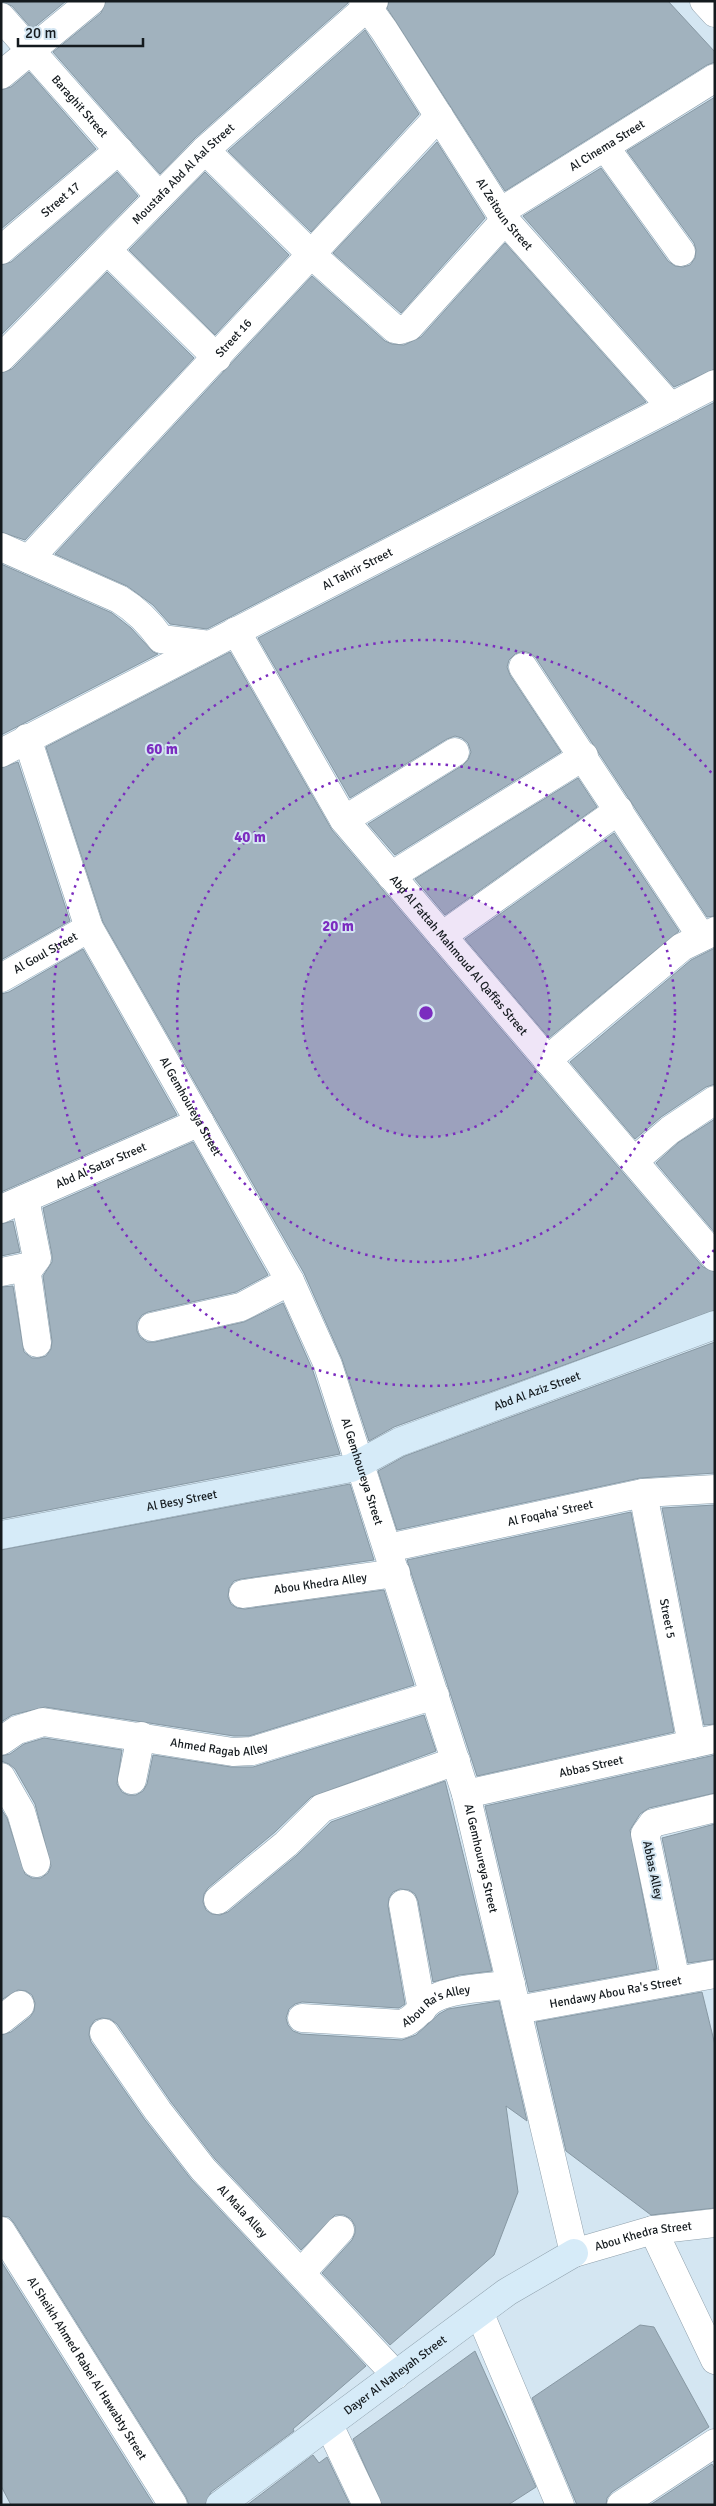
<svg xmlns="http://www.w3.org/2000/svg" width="716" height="2506" font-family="Signika,sans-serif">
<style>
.building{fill:#a1b2be;stroke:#8798a3}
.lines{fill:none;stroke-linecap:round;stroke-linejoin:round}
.street-casing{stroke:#8fa0ac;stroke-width:29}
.secondary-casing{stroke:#8fa0ac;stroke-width:29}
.street{stroke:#fff;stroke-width:28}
.secondary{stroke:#d6ebf8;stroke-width:28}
.ring{fill:none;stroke:#7b2cbf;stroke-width:2.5;stroke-dasharray:2.5 5}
.labels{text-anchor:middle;stroke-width:4;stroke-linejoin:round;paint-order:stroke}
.street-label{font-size:12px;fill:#141a1e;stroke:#d4e6f2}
.centre{fill:#7b2cbf;stroke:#d4e6f2;stroke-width:2.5}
.ring-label{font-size:15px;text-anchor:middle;font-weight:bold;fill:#7b2cbf;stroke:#d4e6f2;stroke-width:4;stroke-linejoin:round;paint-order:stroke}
</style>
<rect width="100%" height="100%" fill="#d4e6f2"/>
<path class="building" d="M 66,1 L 32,29 L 12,6 L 1,2 Z
M 106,1 L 348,1 L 348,3 L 195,138 L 160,174 L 53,52 L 101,13 Z
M 389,1 L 668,1 L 715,52 L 715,62 L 707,65 L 505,191 L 387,8 Z
M 365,30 L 419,114 L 311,232 L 228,151 Z
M 29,72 L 96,149 L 1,229 L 1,90 L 11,87 Z
M 715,97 L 715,369 L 674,387 L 523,216 L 601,168 L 668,261 L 675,266 L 683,267 L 690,265 L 695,258 L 696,250 L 694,243 L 627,151 Z
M 437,142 L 485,218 L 401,313 L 333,253 Z
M 117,172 L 138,196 L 1,335 L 1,265 L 11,262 Z
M 205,172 L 289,255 L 215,335 L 129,250 Z
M 505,243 L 646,402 L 207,629 L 170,624 L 153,605 L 127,586 L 55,554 L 312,276 L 385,341 L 392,344 L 404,345 L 421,337 Z
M 107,272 L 194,358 L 25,540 L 1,532 L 1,373 L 12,369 Z
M 715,402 L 715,916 L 707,917 L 536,658 L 530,653 L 523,651 L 515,654 L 509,660 L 507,667 L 510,675 L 561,752 L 395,855 L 368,824 L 463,765 L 468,760 L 471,752 L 468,743 L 462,738 L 455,736 L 447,739 L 350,798 L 258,638 Z
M 1,564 L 112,613 L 131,628 L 153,652 L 158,654 L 1,735 Z
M 230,652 L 332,830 L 703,1267 L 715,1272 L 715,1310 L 394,1427 L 369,1441 L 342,1359 L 304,1273 L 103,922 L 46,747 Z
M 18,762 L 70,921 L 1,960 L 1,768 Z
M 578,778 L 597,807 L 445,915 L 415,879 Z
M 614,833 L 679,931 L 549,1038 L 465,939 Z
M 715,948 L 715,1084 L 706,1087 L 661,1117 L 635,1139 L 570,1062 L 691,960 Z
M 83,949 L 177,1115 L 1,1192 L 1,994 L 9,992 Z
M 715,1119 L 715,1233 L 656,1163 L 679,1142 Z
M 193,1142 L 268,1275 L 236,1292 L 148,1312 L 142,1315 L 137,1322 L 137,1331 L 140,1337 L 147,1342 L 155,1342 L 244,1322 L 283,1303 L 313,1371 L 340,1454 L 1,1519 L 1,1287 L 13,1286 L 24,1352 L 32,1358 L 39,1358 L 46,1356 L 51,1349 L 52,1341 L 43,1276 L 52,1262 L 52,1255 L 43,1208 Z
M 13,1221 L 20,1252 L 1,1256 L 1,1224 Z
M 715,1342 L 715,1473 L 640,1478 L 397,1530 L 378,1471 L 405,1456 Z
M 350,1484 L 374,1560 L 241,1579 L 234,1581 L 229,1588 L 228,1597 L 231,1604 L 237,1608 L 245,1609 L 384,1590 L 414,1685 L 249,1736 L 234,1736 L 45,1707 L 12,1715 L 1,1722 L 1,1550 Z
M 715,1505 L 715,1724 L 704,1725 L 662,1508 Z
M 631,1512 L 674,1732 L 477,1776 L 407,1560 Z
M 424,1715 L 436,1751 L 311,1797 L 275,1832 L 208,1888 L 204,1894 L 203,1902 L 206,1910 L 212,1914 L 220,1915 L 228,1912 L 296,1856 L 331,1822 L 445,1781 L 492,1971 L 459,1975 L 433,1982 L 418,1901 L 415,1894 L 409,1890 L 400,1889 L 393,1892 L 389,1898 L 388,1906 L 405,2004 L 399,2008 L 302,2002 L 295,2004 L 289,2009 L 286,2018 L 288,2025 L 293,2031 L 301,2034 L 402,2040 L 416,2035 L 439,2014 L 448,2009 L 499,2001 L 527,2121 L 506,2106 L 518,2192 L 494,2255 L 390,2345 L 322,2273 L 352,2240 L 355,2233 L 355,2226 L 351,2219 L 344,2215 L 335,2215 L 301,2250 L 215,2159 L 171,2102 L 117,2024 L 110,2019 L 102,2018 L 95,2020 L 90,2027 L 89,2035 L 91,2042 L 145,2120 L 191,2179 L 366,2366 L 293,2429 L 294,2431 L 211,2492 L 205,2505 L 189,2505 L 186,2497 L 14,2223 L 9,2217 L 1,2216 L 1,2035 L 11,2032 L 30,2017 L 34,2011 L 35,2003 L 32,1995 L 26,1991 L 18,1990 L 1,2000 L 1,1809 L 7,1818 L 25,1874 L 32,1878 L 41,1878 L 48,1873 L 51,1866 L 35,1804 L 15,1769 L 9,1764 L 1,1761 L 1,1756 L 10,1754 L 24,1744 L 44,1738 L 122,1750 L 117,1784 L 122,1792 L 128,1795 L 136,1795 L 143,1791 L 147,1784 L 153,1755 L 231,1767 L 253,1767 Z
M 715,1755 L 715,1793 L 649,1808 L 640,1814 L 630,1830 L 657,1969 L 529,1992 L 485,1806 Z
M 715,1824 L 715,1959 L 688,1963 L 662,1838 Z
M 702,1992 L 715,2045 L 715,2208 L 651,2215 L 566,2151 L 536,2022 Z
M 1,2261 L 154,2505 L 11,2505 L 1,2486 Z
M 640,2325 L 654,2327 L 709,2427 L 612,2492 L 607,2498 L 606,2505 L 577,2505 L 532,2398 Z
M 475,2351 L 536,2487 L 508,2505 L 382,2505 L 353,2439 Z
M 313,2455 L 319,2463 L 327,2457 L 350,2505 L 247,2505 Z
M 712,2464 L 715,2469 L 715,2505 L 650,2505 Z"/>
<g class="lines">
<defs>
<g id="street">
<path id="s1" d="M 363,1 L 384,30 L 505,220 L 671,407"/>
<path d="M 704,1 L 715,13"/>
<path id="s2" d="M 1,17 L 159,196"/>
<path d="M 1,75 L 91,1"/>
<path d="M 605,147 L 681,252"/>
<path d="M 205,150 L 312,255 L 395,329 L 400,330 L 409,327 L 505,220"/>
<path id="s3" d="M 500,212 L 715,78"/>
<path id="s4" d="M 1,250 L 119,150"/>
<path d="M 107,250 L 217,358"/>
<path id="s5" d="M 1,358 L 205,150 L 374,1"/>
<path d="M 1,547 L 119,599 C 137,610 149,622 161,639 L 210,645"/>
<path id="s6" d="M 29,559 L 439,116"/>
<path id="s7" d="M 236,631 L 344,820 L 715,1257"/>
<path d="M 523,667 L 701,936"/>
<path id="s8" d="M 27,738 L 89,928 L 290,1281 L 328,1365 L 466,1794 L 574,2253 L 653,2230 L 715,2223"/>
<path id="s9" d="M 1,753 L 715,384"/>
<path d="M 344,820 L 455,752"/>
<path d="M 391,876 L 584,756"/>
<path d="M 442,936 L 619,810"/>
<path id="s10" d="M 1,978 L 89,928"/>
<path d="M 547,1060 L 682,947 L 715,931"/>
<path d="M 634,1161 L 670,1130 L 715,1100"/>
<path id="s11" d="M 1,1209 L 200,1122"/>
<path d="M 26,1267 L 37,1343"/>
<path d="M 1,1272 L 31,1266 L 37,1258 L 25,1199"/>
<path d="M 152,1327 L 241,1307 L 290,1281"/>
<path id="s12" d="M 643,1493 L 692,1744"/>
<path id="s13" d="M 388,1548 L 643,1493 L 715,1489"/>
<path id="s14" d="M 243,1594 L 396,1573"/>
<path id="s15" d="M 1,1741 L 17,1730 L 43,1722 L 233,1752 L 252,1751 L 435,1695"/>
<path d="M 1,1777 L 21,1812 L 36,1863"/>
<path d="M 132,1780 L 141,1736"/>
<path id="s16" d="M 466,1794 L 715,1739"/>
<path d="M 218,1900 L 286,1844 L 322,1808 L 456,1761"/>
<path d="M 403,1904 L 422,2010"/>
<path d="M 676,1981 L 645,1834 L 653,1823 L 715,1808"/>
<path id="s17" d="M 517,2010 L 715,1974"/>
<path id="s18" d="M 302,2018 L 402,2024 C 417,2019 421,2005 435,1998 C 454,1988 489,1988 511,1984"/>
<path d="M 1,2020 L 20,2005"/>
<path id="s19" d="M 104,2033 L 158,2111 L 203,2169 L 396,2375"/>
<path d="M 653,2230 L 715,2360"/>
<path id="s20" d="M 1,2231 L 173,2505"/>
<path d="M 301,2273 L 340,2230"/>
<path d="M 480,2314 L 560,2505"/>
<path d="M 329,2425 L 367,2505"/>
<path d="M 621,2505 L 715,2443"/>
</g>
<g id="secondary">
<path id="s21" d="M 1,1535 L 351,1468 L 399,1442 L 715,1325"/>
<path id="s22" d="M 220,2505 L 507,2292 L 574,2253"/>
</g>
</defs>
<use href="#street" class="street-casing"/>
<use href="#secondary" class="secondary-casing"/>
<use href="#street" class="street"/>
<use href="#secondary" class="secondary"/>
</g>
<circle cx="426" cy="1013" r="124" fill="#7b2cbf" fill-opacity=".12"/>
<g class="ring">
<circle cx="426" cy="1013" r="124"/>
<circle cx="426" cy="1013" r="249"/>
<path d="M714 1250A373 373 0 1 1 714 776"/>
</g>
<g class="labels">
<g class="street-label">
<text dy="4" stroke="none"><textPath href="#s2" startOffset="119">Baraghit Street</textPath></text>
<text dy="4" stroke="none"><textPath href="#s3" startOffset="126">Al Cinema Street</textPath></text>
<text dy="4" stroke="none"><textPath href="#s5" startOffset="259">Moustafa Abd Al Aal Street</textPath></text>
<text dy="4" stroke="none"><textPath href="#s4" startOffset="78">Street 17</textPath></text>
<text dy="4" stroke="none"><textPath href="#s1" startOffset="256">Al Zeitoun Street</textPath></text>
<text dy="4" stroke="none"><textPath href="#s6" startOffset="301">Street 16</textPath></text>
<text dy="4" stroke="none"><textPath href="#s9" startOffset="401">Al Tahrir Street</textPath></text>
<text dy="4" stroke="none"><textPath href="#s10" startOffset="51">Al Goul Street</textPath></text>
<text dy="4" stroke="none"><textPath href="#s7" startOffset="395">Abd Al Fattah Mahmoud Al Qaffas Street</textPath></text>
<text dy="4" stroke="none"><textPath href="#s8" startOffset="405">Al Gemhoureya Street</textPath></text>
<text dy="4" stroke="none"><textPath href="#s11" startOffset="109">Abd Al Satar Street</textPath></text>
<text dy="4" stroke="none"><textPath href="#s21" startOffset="558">Abd Al Aziz Street</textPath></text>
<text dy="4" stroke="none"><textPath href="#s8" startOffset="810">Al Gemhoureya Street</textPath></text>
<text dy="4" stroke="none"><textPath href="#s21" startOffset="184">Al Besy Street</textPath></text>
<text dy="4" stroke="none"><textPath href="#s13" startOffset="166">Al Foqaha' Street</textPath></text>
<text dy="4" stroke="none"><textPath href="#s14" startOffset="78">Abou Khedra Alley</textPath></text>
<text dy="4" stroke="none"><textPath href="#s12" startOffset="128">Street 5</textPath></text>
<text dy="4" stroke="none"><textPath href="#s15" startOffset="225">Ahmed Ragab Alley</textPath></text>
<text dy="4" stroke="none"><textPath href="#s16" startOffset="128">Abbas Street</textPath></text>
<text dy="4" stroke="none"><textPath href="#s8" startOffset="1215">Al Gemhoureya Street</textPath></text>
<text transform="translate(653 1870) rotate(78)" y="4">Abbas Alley</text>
<text dy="4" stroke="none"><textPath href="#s17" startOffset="100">Hendawy Abou Ra's Street</textPath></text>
<text dy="4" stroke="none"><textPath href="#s18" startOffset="140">Abou Ra's Alley</textPath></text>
<text dy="4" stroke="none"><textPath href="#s19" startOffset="226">Al Mala Alley</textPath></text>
<text dy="4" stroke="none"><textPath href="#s8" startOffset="1692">Abou Khedra Street</textPath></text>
<text dy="4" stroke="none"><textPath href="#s20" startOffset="162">Al Sheikh Ahmed Rabei Al Hawabty Street</textPath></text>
<text dy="4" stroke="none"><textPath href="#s22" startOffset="218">Dayer Al Naheyah Street</textPath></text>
</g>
</g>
<circle cx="426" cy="1013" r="8" class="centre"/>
<g class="ring-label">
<text x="162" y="754">60 m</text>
<text x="250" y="842">40 m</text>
<text x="338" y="931">20 m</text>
</g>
<rect width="716" height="2506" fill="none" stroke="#141a1e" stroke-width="5"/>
<path d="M18 38v8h125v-8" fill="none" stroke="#141a1e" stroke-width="2.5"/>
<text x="25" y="38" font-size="15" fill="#141a1e" stroke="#d4e6f2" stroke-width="4" paint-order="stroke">20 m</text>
</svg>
